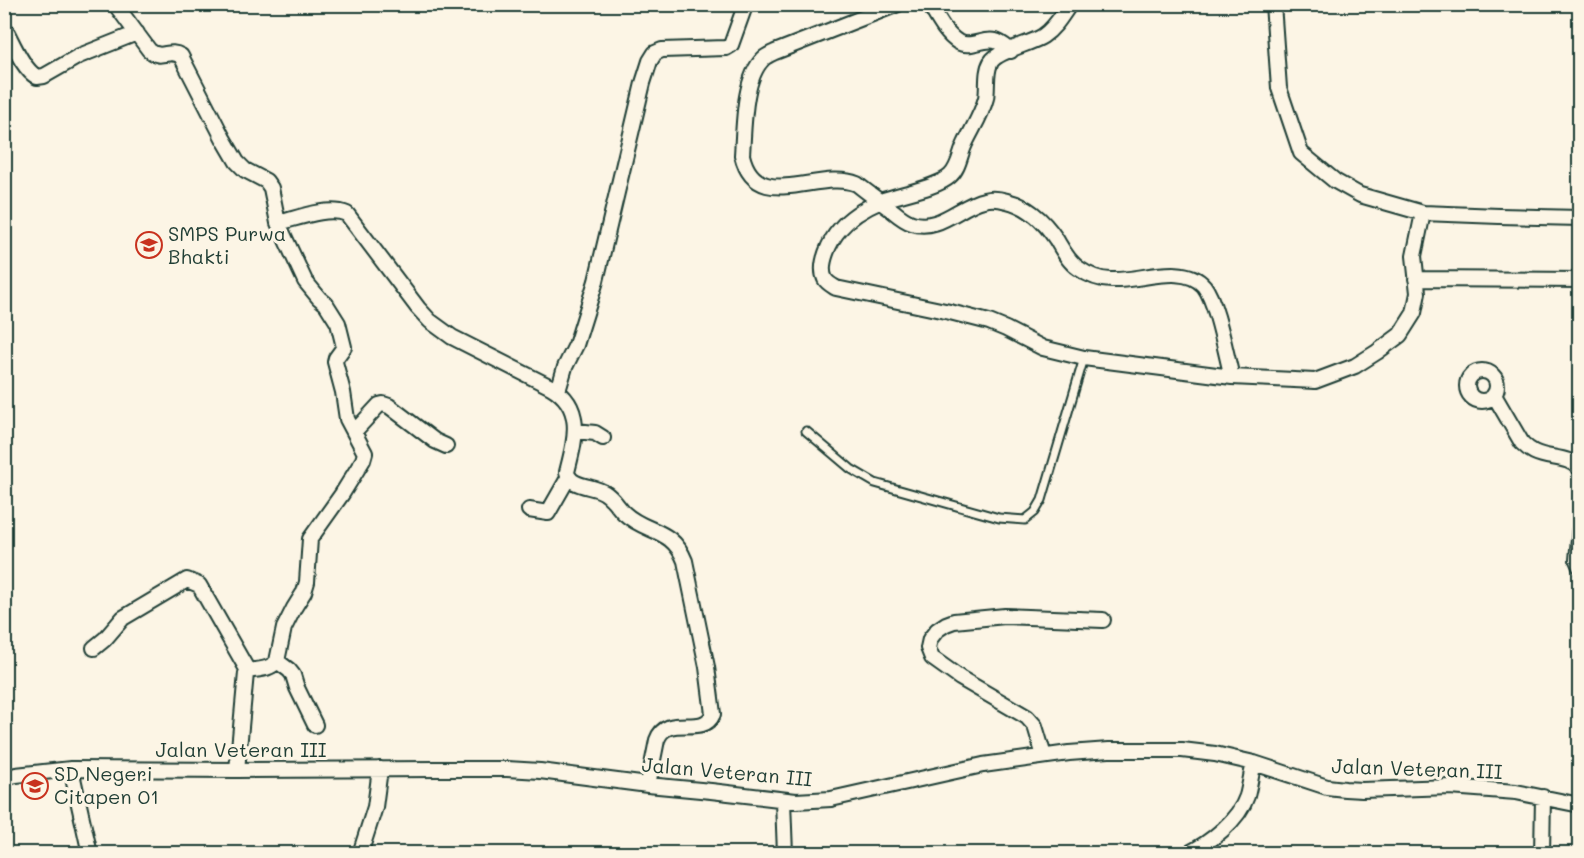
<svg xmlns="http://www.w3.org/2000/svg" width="1584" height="858" font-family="Mali,sans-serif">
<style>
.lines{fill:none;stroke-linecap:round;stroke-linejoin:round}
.lane-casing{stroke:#1f3d34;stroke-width:11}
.street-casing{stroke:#1f3d34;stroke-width:18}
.lane{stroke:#fcf5e5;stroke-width:7}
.street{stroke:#fcf5e5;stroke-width:14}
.labels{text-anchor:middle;stroke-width:6;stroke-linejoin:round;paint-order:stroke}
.poi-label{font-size:20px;fill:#1f3d34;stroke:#fcf5e5;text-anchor:start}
.street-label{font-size:20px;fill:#1f3d34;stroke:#fcf5e5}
</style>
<rect width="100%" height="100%" fill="#fcf5e5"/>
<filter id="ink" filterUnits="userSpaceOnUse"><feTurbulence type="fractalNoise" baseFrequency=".0167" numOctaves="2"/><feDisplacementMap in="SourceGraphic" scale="12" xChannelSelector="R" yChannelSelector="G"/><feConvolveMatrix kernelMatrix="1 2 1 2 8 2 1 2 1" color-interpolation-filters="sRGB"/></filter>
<g filter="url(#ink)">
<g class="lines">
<defs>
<path id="lane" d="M 806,431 L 851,469 L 875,483 L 999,518 L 1025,520 L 1035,512 L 1042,500 L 1084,358"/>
<path id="street" d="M 115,4 L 149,50 C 162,61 168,48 181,56 L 223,138 L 237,162 L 245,170 L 266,181 L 271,188 L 278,223 L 305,281 L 319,298 L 326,304 L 338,323 L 344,347 L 336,358 L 335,362 L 343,392 L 347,419 L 365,453 L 363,460 L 342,494 L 310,539 L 307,582 L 304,592 L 294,608 L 284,628 L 277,661 C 270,670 258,669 248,671 L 246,673 L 237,770
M 898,4 L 775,52 C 771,54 766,56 763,59 C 743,79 744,128 742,155 C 756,215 818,168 857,184 C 868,193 881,202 893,211 C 899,216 905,221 912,223 C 939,232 960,205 984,200 C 991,198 1000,199 1007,201 C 1028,206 1044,221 1056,239 C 1062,249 1068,261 1078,268 C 1088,275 1099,280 1111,280 C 1138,282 1184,262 1204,286 C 1217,303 1226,355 1232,377
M 929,4 C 937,17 945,34 958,42 C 970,49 982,38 995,41 C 1001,42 1006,47 1011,51
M 1070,4 C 1062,15 1055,28 1043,36 C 1031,44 997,51 991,62 C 985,72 988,87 986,98 C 982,114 972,129 965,144 C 960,154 959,168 950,176 C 937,188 899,194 881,201 C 867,207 850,217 840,229 C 830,240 818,265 825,279 C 827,283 833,286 836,288 L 950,312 L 989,322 L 1006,329 L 1043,348 L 1084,358 L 1232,377 L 1315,381 L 1355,366 L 1377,352 L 1400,335 L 1414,313 L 1418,293 L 1414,256 L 1423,213
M 1273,4 L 1279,88 L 1301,153 L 1335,181 L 1360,195 L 1423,213 L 1499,216 L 1580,218
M 4,27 C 12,41 23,70 37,77 L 44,76 L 79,56 L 137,33
M 278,223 C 298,218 328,206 347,214 L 418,308 L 430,321 L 452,337 L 551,387 C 585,407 575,440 567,472 C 570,488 594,485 605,493 C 613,498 618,507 624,513 C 646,534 672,527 685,561 L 707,667 L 713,714 C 703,738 667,712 657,740 L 648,785
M 1416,279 L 1580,280
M1467 386a15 15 0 1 1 30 0a15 15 0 1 1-30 0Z
M 558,391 L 565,367 L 576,345 L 596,281 L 643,83 L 650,61 L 655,53 L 662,50 L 726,48 L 731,45 L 745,6
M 1494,395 L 1522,443 C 1526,447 1530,450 1534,452 C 1550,460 1568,455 1580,469
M 576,431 L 595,433 L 603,438
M 354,432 L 379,405 L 383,404 L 389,406 L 435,441 L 446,446
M 529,510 L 548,513 L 568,478
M 1580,527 L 1577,560 L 1580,567
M 94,648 L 105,639 L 123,618 L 187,580 L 199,585 L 248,671
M 277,661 L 289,670 L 293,675 L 297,688 L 315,725
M 1044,756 L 1035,726 L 1027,717 L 960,678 L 932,658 L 928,648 L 930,639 L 937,630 L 946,624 L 954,621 L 1005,616 L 1103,620
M 71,769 L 90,854
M 4,778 L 16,775 L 71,769 L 237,770 L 438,769 L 507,769 L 540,771 L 648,785 L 711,791 L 796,801 L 831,799 L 983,765 L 1069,753 L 1109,750 L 1182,750 L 1215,754 L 1254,763 L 1327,787 L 1345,789 L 1362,790 L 1450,787 L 1516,792 L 1580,805
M 783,801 L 785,854
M 360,854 L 375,807 L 380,769
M 1187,854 C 1210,843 1239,820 1247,796 C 1250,785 1251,774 1254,763
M 1542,854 L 1543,797"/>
</defs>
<use href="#lane" class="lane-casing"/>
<use href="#street" class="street-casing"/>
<use href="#lane" class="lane"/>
<use href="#street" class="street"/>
</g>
</g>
<defs>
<symbol id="school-ring" viewBox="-11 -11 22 22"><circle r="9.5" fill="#fcf5e5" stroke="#c8321e" stroke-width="1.5"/><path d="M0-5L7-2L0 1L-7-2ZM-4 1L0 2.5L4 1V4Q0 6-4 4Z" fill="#c8321e"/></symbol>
</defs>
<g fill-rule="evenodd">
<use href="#school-ring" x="134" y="230" width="30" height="30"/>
<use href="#school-ring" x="20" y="771" width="30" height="30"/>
</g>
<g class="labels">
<g class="poi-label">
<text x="168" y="241">SMPS Purwa<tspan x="168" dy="23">Bhakti</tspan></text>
<text x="54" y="781">SD Negeri<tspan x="54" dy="23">Citapen 01</tspan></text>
</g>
<g class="street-label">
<text x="241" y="757">Jalan Veteran III</text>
<text transform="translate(1417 769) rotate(2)" y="7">Jalan Veteran III</text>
<text transform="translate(727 772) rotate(5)" y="7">Jalan Veteran III</text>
</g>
</g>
<rect width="1584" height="858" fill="none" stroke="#fcf5e5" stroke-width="24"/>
<rect x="12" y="12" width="1560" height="834" fill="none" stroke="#1f3d34" stroke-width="2" filter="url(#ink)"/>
</svg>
